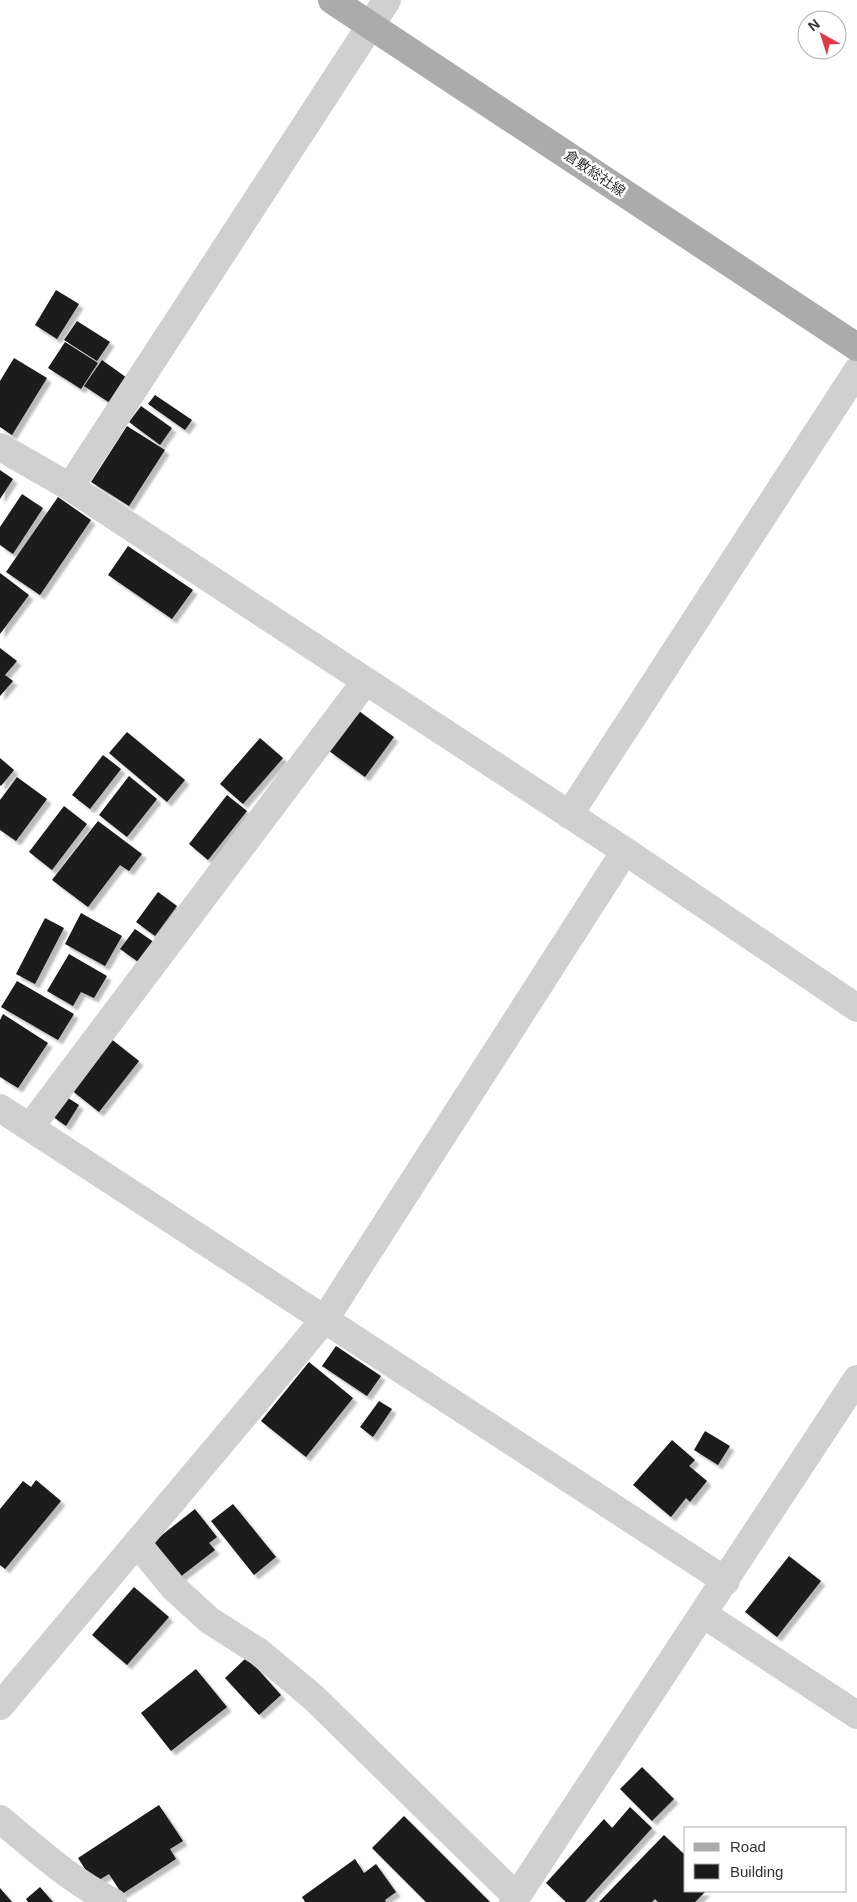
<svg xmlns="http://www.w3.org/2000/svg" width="857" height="1902" font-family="Arial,'Noto Sans JP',sans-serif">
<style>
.building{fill:#1a1a1a;filter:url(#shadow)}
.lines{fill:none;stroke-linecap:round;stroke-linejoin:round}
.minor{stroke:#d0d0d0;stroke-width:28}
.major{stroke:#ababab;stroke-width:28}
.labels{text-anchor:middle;stroke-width:5;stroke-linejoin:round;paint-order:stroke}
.street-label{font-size:14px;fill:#333;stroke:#fff}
</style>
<defs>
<filter id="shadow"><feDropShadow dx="4.5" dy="4.5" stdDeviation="1" flood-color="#0004"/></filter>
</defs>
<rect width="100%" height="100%" fill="#fff"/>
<path class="building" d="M 56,290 L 79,304 L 57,339 L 35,325 Z
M 77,321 L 110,342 L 97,361 L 64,340 Z
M 65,342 L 98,363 L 81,389 L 48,368 Z
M 14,358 L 47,378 L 12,435 L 0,427 L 0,381 Z
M 102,360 L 127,378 L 110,403 L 84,386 Z
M 155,395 L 192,420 L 185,430 L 148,404 Z
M 141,406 L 172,428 L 160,445 L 129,422 Z
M 127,426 L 165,450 L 129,506 L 91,482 Z
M 0,470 L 13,479 L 0,499 Z
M 22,494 L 43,508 L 13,554 L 0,545 L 0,527 Z
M 58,497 L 91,520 L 40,595 L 6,572 Z
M 128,546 L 193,590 L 172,619 L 108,575 Z
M 0,573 L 29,595 L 0,634 Z
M 0,648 L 17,661 L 5,675 L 13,681 L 0,696 Z
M 359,711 L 394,737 L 365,777 L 329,751 Z
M 127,732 L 185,780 L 167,802 L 109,753 Z
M 260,738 L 283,758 L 243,804 L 220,784 Z
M 103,755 L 121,769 L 90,809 L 72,795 Z
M 0,758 L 14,770 L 1,786 L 0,785 Z
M 129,776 L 157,799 L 127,837 L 99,815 Z
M 17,777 L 47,799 L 16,841 L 0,830 L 0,800 Z
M 227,795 L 247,811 L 208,860 L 189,844 Z
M 64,806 L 87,824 L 52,870 L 29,852 Z
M 98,821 L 142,854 L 129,871 L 120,865 L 88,907 L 52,880 Z
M 158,892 L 177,906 L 155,936 L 136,922 Z
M 81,913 L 122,936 L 105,966 L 65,944 Z
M 45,918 L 64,928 L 35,984 L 16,974 Z
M 135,929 L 158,945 L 144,966 L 120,949 Z
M 69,954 L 107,976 L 94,998 L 81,992 L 73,1006 L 47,991 Z
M 17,981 L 74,1014 L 58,1040 L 1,1007 Z
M 3,1014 L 48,1043 L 18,1088 L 0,1077 L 0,1020 Z
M 110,1038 L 139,1061 L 99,1112 L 70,1089 Z
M 65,1096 L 79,1105 L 66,1126 L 52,1116 Z
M 336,1346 L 381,1376 L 367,1396 L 322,1366 Z
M 309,1362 L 353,1398 L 306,1457 L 261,1421 Z
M 379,1401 L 392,1409 L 373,1437 L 360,1427 Z
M 705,1431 L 730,1446 L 718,1465 L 694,1450 Z
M 672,1440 L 695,1460 L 689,1466 L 707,1481 L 690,1502 L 686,1498 L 671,1517 L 633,1485 Z
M 36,1480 L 61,1501 L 5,1569 L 0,1565 L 0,1509 L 23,1481 L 31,1487 Z
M 233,1504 L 276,1557 L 254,1575 L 211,1521 Z
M 195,1509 L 217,1537 L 209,1543 L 215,1550 L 180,1577 L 153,1542 Z
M 789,1556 L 821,1581 L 777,1637 L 745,1612 Z
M 134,1587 L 169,1617 L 127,1665 L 92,1635 Z
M 247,1657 L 281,1695 L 259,1715 L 225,1678 Z
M 196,1669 L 227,1707 L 171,1751 L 141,1713 Z
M 642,1767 L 674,1799 L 652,1821 L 620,1789 Z
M 159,1805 L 183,1841 L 170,1849 L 176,1859 L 122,1894 L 109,1874 L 94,1883 L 78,1858 Z
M 630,1807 L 652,1828 L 585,1902 L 566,1902 L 546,1883 L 604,1819 L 612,1828 Z
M 404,1816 L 490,1902 L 426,1902 L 372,1848 Z
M 664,1835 L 686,1856 L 686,1891 L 706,1891 L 695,1902 L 658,1902 L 655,1899 L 652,1902 L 599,1902 Z
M 355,1859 L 364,1873 L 376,1864 L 396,1892 L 385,1900 L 386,1902 L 305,1902 L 302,1897 Z
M 40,1887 L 53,1902 L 28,1902 L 26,1899 Z
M 0,1888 L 12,1902 L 0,1902 Z"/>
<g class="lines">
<path class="minor" d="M 0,447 L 70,487 L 625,851 L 857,1008
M 70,487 L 387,0
M 569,815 L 857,371
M 0,1108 L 726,1581
M 30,1127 L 365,682
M 137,1543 L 173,1587 L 209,1620 L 259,1652 L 313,1697 L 517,1897
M 703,1614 L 857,1715
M 0,1706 L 325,1319 L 625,851
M 0,1819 C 36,1849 71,1881 113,1902
M 513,1902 L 857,1379"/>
<path class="major" d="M 332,0 L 857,347"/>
</g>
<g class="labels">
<g class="street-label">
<text transform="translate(595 173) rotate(34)" y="5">倉敷総社線</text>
</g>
</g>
<rect x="684" y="1827" width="162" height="65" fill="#ffffff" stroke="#adadad"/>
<rect x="694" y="1843" width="25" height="8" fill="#ababab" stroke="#adadad"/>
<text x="730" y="1852" font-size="15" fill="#333333">Road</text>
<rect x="694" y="1864" width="25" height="15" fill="#1a1a1a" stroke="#adadad"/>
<text x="730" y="1877" font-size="15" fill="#333333">Building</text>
<g transform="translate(822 35) rotate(321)"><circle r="24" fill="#ffffff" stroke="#adadad"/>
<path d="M0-4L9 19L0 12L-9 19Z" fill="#e63946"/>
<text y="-8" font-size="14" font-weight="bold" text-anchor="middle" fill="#333333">N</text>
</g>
</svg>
